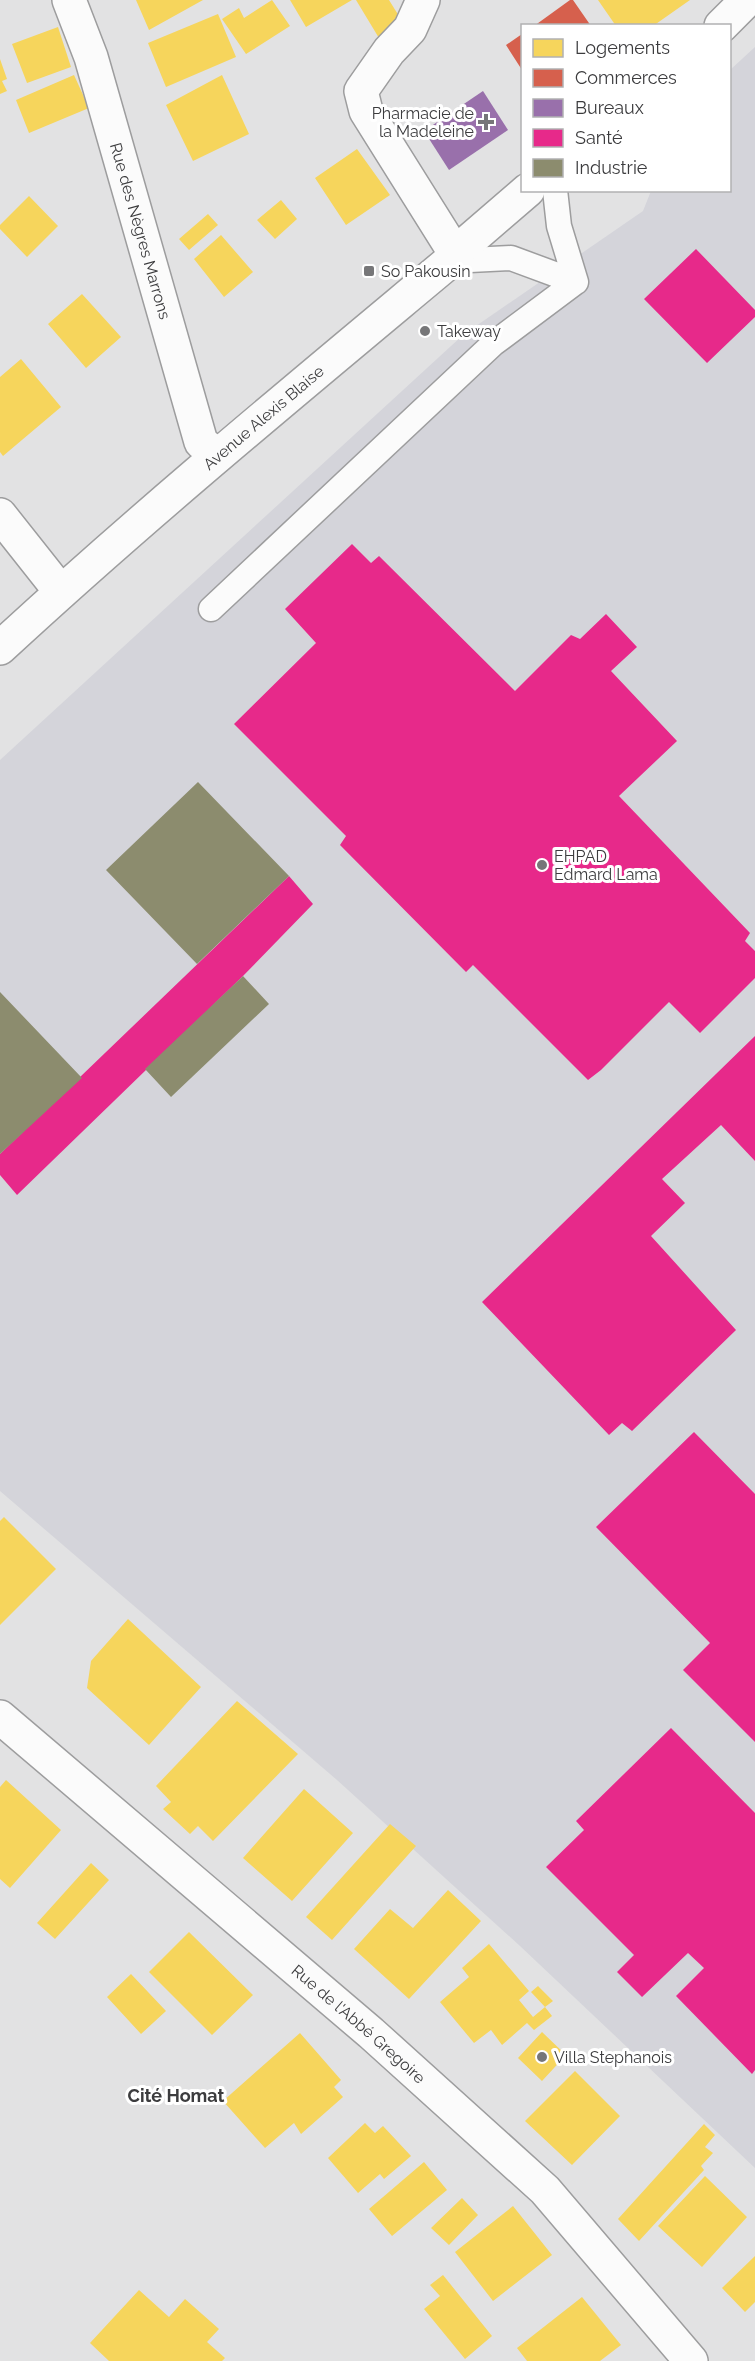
<svg xmlns="http://www.w3.org/2000/svg" width="755" height="2361" font-family="Raleway,sans-serif">
<style>
.built{fill:#d4d4da}
.homes{fill:#f6d55c}
.shops{fill:#d6604d}
.offices{fill:#9970ab}
.health{fill:#e7298a}
.industry{fill:#8c8c6e}
.lines{fill:none;stroke-linecap:round;stroke-linejoin:round}
.lane-casing{stroke:#9d9d9e;stroke-width:27}
.street-casing{stroke:#9d9d9e;stroke-width:36}
.lane{stroke:#fbfbfb;stroke-width:24}
.street{stroke:#fbfbfb;stroke-width:33}
.poi-dot{fill:#767678;stroke:#fff;stroke-width:2}
.labels{text-anchor:middle;stroke-width:6;stroke-linejoin:round;paint-order:stroke}
.poi-label{font-size:16px;fill:#3c3c3e;stroke:#fff;text-anchor:start}
.street-label{font-size:16px;fill:#3c3c3e;stroke:#fff}
.neighbourhood-label{font-size:18px;font-weight:bold;fill:#3c3c3e;stroke:#fff}
</style>
<rect width="100%" height="100%" fill="#e2e2e3"/>
<path class="built" d="M 755,47 L 755,2168 L 520,1946 L 337,1780 L 0,1491 L 0,760 L 463,335 L 643,211 L 651,191 L 730,190 L 730,70 Z"/>
<path class="homes" d="M 136,0 L 203,0 L 149,30 Z
M 272,0 L 290,26 L 246,54 L 222,19 L 239,8 L 244,18 Z
M 290,0 L 352,0 L 306,27 Z
M 356,0 L 389,0 L 407,29 L 382,43 Z
M 598,0 L 690,0 L 653,26 L 616,26 Z
M 218,14 L 236,57 L 166,87 L 148,43 Z
M 58,27 L 71,67 L 27,83 L 12,44 Z
M 0,59 L 7,79 L 2,81 L 7,91 L 0,94 Z
M 74,75 L 89,108 L 29,133 L 16,100 Z
M 222,75 L 249,134 L 193,161 L 166,105 Z
M 357,149 L 390,195 L 346,225 L 315,178 Z
M 29,196 L 58,226 L 27,257 L 0,229 L 0,225 Z
M 281,200 L 297,219 L 275,239 L 257,220 Z
M 208,214 L 218,225 L 189,250 L 179,239 Z
M 221,235 L 253,272 L 224,297 L 194,259 Z
M 82,294 L 121,337 L 86,368 L 48,324 Z
M 21,359 L 61,407 L 3,456 L 0,452 L 0,377 Z
M 4,1517 L 56,1569 L 0,1625 L 0,1521 Z
M 128,1619 L 201,1687 L 149,1745 L 87,1688 L 91,1661 Z
M 237,1701 L 298,1754 L 213,1841 L 198,1826 L 190,1834 L 163,1809 L 171,1802 L 156,1786 Z
M 6,1780 L 61,1830 L 10,1888 L 0,1879 L 0,1787 Z
M 304,1789 L 353,1833 L 292,1901 L 243,1858 Z
M 390,1824 L 416,1846 L 332,1940 L 306,1917 Z
M 91,1863 L 109,1880 L 55,1939 L 37,1923 Z
M 448,1890 L 481,1921 L 409,1999 L 354,1949 L 390,1909 L 413,1928 Z
M 189,1932 L 253,1995 L 212,2035 L 149,1972 Z
M 489,1944 L 529,1991 L 519,2000 L 533,2017 L 545,2007 L 552,2016 L 534,2030 L 527,2023 L 502,2045 L 491,2030 L 474,2043 L 440,2002 L 469,1977 L 462,1968 Z
M 131,1974 L 166,2011 L 141,2034 L 107,1997 Z
M 538,1986 L 553,2001 L 545,2007 L 531,1992 Z
M 542,2032 L 566,2055 L 542,2081 L 518,2058 Z
M 300,2033 L 341,2080 L 334,2087 L 343,2097 L 301,2134 L 294,2123 L 265,2148 L 223,2101 Z
M 575,2071 L 620,2116 L 572,2165 L 525,2121 Z
M 365,2123 L 375,2133 L 383,2126 L 411,2156 L 384,2179 L 380,2174 L 358,2193 L 328,2158 Z
M 704,2124 L 715,2135 L 705,2147 L 713,2153 L 701,2166 L 704,2170 L 639,2241 L 618,2219 Z
M 424,2162 L 447,2190 L 392,2236 L 369,2209 Z
M 705,2176 L 747,2217 L 702,2267 L 658,2226 Z
M 462,2198 L 478,2215 L 449,2245 L 431,2228 Z
M 513,2206 L 552,2255 L 493,2301 L 455,2252 Z
M 755,2256 L 755,2302 L 745,2312 L 722,2288 Z
M 443,2275 L 492,2336 L 465,2359 L 424,2309 L 440,2296 L 430,2285 Z
M 139,2290 L 169,2317 L 185,2299 L 219,2329 L 207,2342 L 225,2358 L 222,2361 L 109,2361 L 90,2343 Z
M 582,2297 L 621,2345 L 600,2361 L 527,2361 L 517,2348 Z"/>
<path class="shops" d="M 570,0 L 573,0 L 591,26 L 534,26 Z
M 522,34 L 522,70 L 506,45 Z"/>
<path class="offices" d="M 483,91 L 508,130 L 449,170 L 424,131 Z"/>
<path class="health" d="M 696,249 L 755,310 L 755,317 L 707,363 L 644,299 Z
M 352,544 L 371,563 L 379,556 L 515,691 L 571,635 L 580,639 L 606,614 L 637,647 L 611,671 L 677,741 L 619,796 L 750,933 L 745,941 L 755,951 L 755,978 L 700,1033 L 669,1002 L 601,1070 L 588,1080 L 473,965 L 466,972 L 340,845 L 346,836 L 234,724 L 316,643 L 285,609 Z
M 289,876 L 313,904 L 243,976 L 17,1195 L 0,1175 L 0,1154 Z
M 755,1036 L 755,1161 L 721,1125 L 662,1179 L 685,1203 L 651,1236 L 736,1330 L 632,1431 L 622,1423 L 609,1435 L 482,1302 Z
M 694,1432 L 755,1494 L 755,1742 L 683,1670 L 710,1643 L 596,1527 Z
M 671,1728 L 755,1813 L 755,2070 L 752,2074 L 676,1996 L 704,1968 L 688,1953 L 642,1997 L 617,1972 L 634,1955 L 546,1867 L 584,1830 L 576,1821 Z"/>
<path class="industry" d="M 198,782 L 289,876 L 197,964 L 106,870 Z
M 243,976 L 269,1004 L 171,1097 L 145,1069 Z
M 0,992 L 82,1078 L 0,1154 Z"/>
<g class="lines">
<defs>
<path id="lane" d="M 555,190 L 559,226 L 576,282
M 450,261 L 511,258 L 576,282
M 211,609 L 493,344 L 576,282"/>
<g id="street">
<path id="s1" d="M 69,0 L 91,57 L 201,442 L 217,456"/>
<path d="M 423,0 L 410,29 L 389,51 L 361,91 L 366,111 L 455,253"/>
<path d="M 721,26 L 747,0"/>
<path d="M 0,515 L 61,592"/>
<path id="s2" d="M 0,648 C 145,514 298,388 450,261 L 455,253 L 528,190"/>
<path id="s3" d="M 0,1717 L 371,2033 L 545,2190 L 691,2361"/>
</g>
</defs>
<use href="#lane" class="lane-casing"/>
<use href="#street" class="street-casing"/>
<use href="#lane" class="lane"/>
<use href="#street" class="street"/>
</g>
<g class="poi-dot">
<path d="M483 113h6v6h6v6h-6v6h-6v-6h-6v-6h6z"/>
<rect x="363" y="265" width="12" height="12" rx="3"/>
<circle cx="425" cy="331" r="6"/>
<circle cx="542" cy="865" r="6"/>
<circle cx="542" cy="2057" r="6"/>
</g>
<g class="labels">
<g class="poi-label">
<text x="474" y="119" text-anchor="end">Pharmacie de<tspan x="474" dy="18">la Madeleine</tspan></text>
<text x="381" y="277">So Pakousin</text>
<text x="437" y="337">Takeway</text>
<text x="554" y="862">EHPAD<tspan x="554" dy="18">Edmard Lama</tspan></text>
<text x="554" y="2063">Villa Stephanois</text>
</g>
<g class="street-label">
<text dy="6" stroke="none"><textPath href="#s1" startOffset="242">Rue des Nègres Marrons</textPath></text>
<text dy="6" stroke="none"><textPath href="#s2" startOffset="350">Avenue Alexis Blaise</textPath></text>
<text dy="6" stroke="none"><textPath href="#s3" startOffset="472">Rue de l'Abbé Gregoire</textPath></text>
</g>
<g class="neighbourhood-label">
<text x="176" y="2102">Cité Homat</text>
</g>
</g>
<rect x="521" y="24" width="210" height="168" fill="#ffffff" stroke="#b1b1b2" stroke-width="1.5"/>
<rect x="533" y="39" width="30" height="18" fill="#f6d55c" stroke="#b1b1b2" stroke-width="1.5"/>
<text x="575" y="54" font-size="18" fill="#3c3c3e">Logements</text>
<rect x="533" y="69" width="30" height="18" fill="#d6604d" stroke="#b1b1b2" stroke-width="1.5"/>
<text x="575" y="84" font-size="18" fill="#3c3c3e">Commerces</text>
<rect x="533" y="99" width="30" height="18" fill="#9970ab" stroke="#b1b1b2" stroke-width="1.5"/>
<text x="575" y="114" font-size="18" fill="#3c3c3e">Bureaux</text>
<rect x="533" y="129" width="30" height="18" fill="#e7298a" stroke="#b1b1b2" stroke-width="1.5"/>
<text x="575" y="144" font-size="18" fill="#3c3c3e">Santé</text>
<rect x="533" y="159" width="30" height="18" fill="#8c8c6e" stroke="#b1b1b2" stroke-width="1.5"/>
<text x="575" y="174" font-size="18" fill="#3c3c3e">Industrie</text>
</svg>
